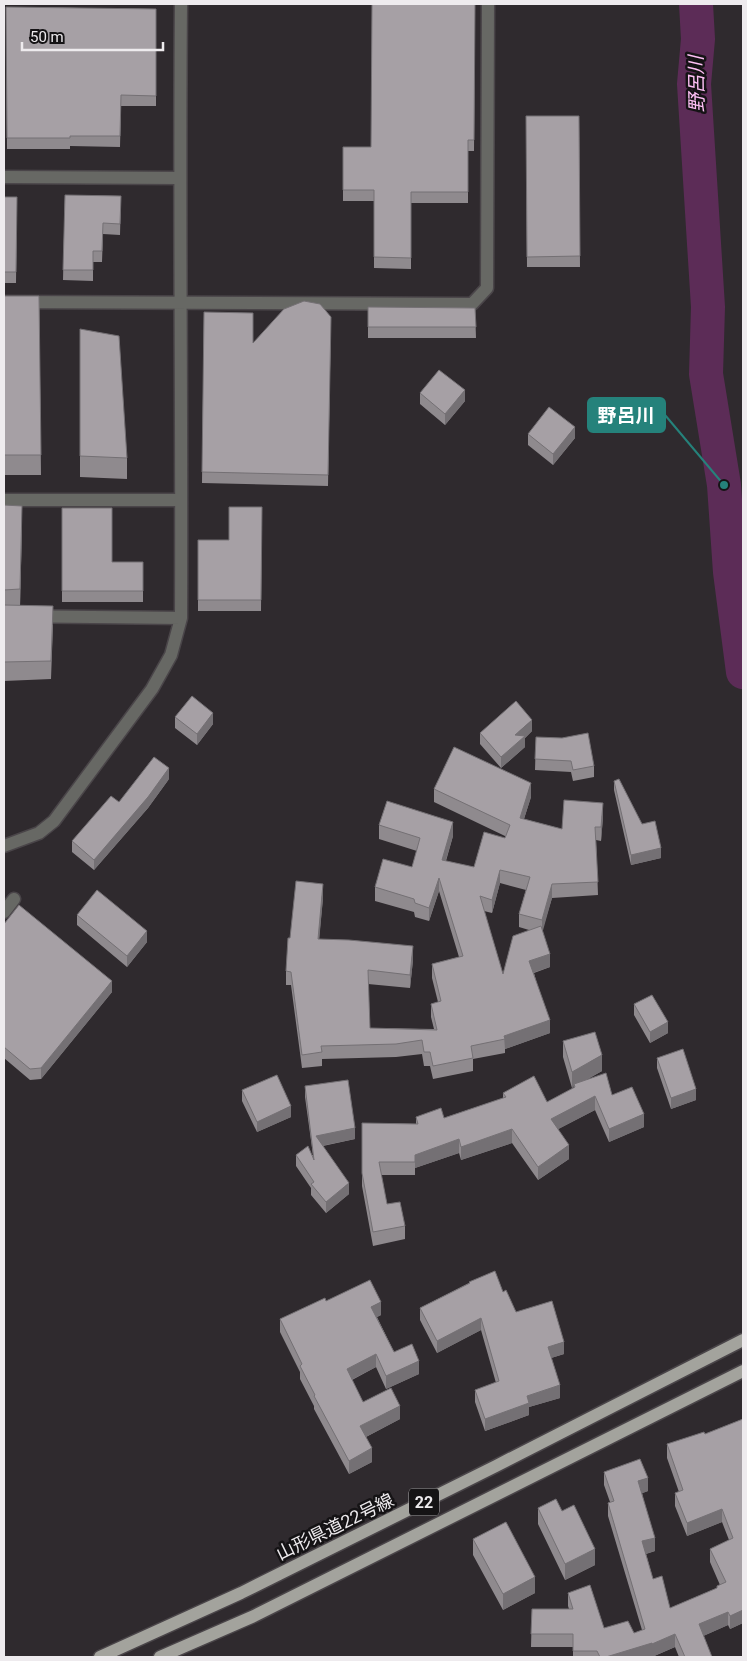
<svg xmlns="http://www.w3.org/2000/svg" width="747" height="1661" font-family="Roboto,'Noto Sans JP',sans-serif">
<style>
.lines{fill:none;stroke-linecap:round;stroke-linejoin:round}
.stream{stroke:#5c2c57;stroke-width:5.5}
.river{stroke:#5c2c57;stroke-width:34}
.minor-casing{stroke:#4a4549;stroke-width:15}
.major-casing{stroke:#4a4549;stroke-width:15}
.minor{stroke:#676864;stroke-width:12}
.major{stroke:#a3a39d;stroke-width:12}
.wall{fill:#8f8a8e;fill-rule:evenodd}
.shaded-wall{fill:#747074}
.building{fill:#a6a0a5;stroke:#747074}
.labels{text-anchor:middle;stroke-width:5;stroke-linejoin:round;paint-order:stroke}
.shield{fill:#151315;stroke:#adaaad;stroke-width:1}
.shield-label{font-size:16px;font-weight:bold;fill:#eeebee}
.street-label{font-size:18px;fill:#eeebee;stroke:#151315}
.water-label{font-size:19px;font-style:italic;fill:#fec0f5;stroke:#151315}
.leader{fill:none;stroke:#25827b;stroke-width:2}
.callout-dot{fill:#25827b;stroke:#151315;stroke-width:2}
.callout{fill:#25827b;stroke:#25827b;stroke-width:2}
.callout-label{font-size:19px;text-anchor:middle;font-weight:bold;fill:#fff}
</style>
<rect width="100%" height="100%" fill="#2f2a2e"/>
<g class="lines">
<path class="stream" d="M 730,572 L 743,570"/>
<path class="river" d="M 696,4 L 698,39 L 694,84 L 708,307 L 706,374 L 724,485 L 730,572 L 743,672"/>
<defs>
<path id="minor" d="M 4,177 L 179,178
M 4,302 L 472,304 L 487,288 L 488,4
M 4,500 L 181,500
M 4,616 L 181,618
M 4,846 L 39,833 L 54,821 L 152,689 L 171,655 L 181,618 C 182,413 179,209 181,4
M 4,912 L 14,899"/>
<path id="major" d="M 100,1657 L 241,1593 L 496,1466 L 743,1340
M 160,1657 L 254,1616 L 743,1371"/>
</defs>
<use href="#minor" class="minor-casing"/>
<use href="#major" class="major-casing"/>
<use href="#minor" class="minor"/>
<use href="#major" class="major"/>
</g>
<path class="wall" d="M 475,4 L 474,151 L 468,151 L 468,203 L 411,203 L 411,269 L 374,268 L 374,201 L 343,201 L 343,147 L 371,147 Z
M 6,7 L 156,9 L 156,106 L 121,106 L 120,147 L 70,146 L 70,149 L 7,149 Z
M 526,116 L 579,116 L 580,267 L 527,267 Z
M 65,195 L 121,196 L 120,235 L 103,234 L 102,262 L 93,262 L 93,281 L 63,280 Z
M 4,197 L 17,197 L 16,283 L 4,283 Z
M 4,296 L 39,296 L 41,475 L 4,475 Z
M 368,307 L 475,308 L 476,338 L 368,338 Z
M 204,312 L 253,343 L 331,317 L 328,486 L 202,483 Z
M 80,329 L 127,458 L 127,479 L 80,477 Z
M 420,393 L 465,401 L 445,425 L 420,404 Z
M 528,434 L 575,438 L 553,465 L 528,445 Z
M 4,505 L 22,524 L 20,606 L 53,625 L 51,679 L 4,681 Z
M 262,507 L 261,611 L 198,611 L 198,540 L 229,540 Z
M 62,508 L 112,562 L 143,562 L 143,602 L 62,602 Z
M 175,717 L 213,724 L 197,745 L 175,728 Z
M 532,731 L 525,738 L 525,747 L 501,768 L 480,744 L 480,733 Z
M 536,737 L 594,766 L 594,777 L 573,781 L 571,772 L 535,770 Z
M 169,779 L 148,808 L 94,870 L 72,852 L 72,841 L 119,802 Z
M 614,781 L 642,824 L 661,858 L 631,865 L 614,790 Z
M 434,789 L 531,797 L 524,819 L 562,829 L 603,817 L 601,841 L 596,840 L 598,895 L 552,898 L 542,931 L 550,967 L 534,973 L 550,1033 L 505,1049 L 505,1053 L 473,1059 L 473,1071 L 433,1079 L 430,1066 L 424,1066 L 422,1054 L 396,1057 L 322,1059 L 322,1066 L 302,1068 L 291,985 L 286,985 L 286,971 L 290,938 L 323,898 L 319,939 L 413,960 L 410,988 L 368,984 L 370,1028 L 434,1029 L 431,1017 L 431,1004 L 438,1002 L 432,978 L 432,964 L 459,957 L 439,891 L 429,921 L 415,917 L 414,912 L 375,901 L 375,887 L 412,867 L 417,851 L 379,839 L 379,825 L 453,836 L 446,861 L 474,867 L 505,838 L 505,836 L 434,802 ZM 500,883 L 526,890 L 519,914 L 519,927 L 529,930 L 503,974 L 484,911 L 492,913 Z
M 77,915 L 147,942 L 127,967 L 77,925 Z
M 4,924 L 112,992 L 41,1079 L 30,1080 L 4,1058 Z
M 634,1004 L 668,1033 L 650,1043 L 634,1015 Z
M 563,1041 L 602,1071 L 586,1080 L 612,1095 L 644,1127 L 609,1142 L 595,1110 L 558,1129 L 569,1159 L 538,1180 L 512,1143 L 461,1160 L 459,1153 L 415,1168 L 415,1175 L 381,1175 L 387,1204 L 405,1226 L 405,1239 L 373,1246 L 362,1186 L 362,1123 L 416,1124 L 416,1117 L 444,1118 L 503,1098 L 503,1093 L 547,1102 L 574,1088 L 574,1086 L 572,1088 L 563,1057 Z
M 657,1058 L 696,1100 L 671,1109 L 657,1068 Z
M 305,1086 L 355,1139 L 323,1146 L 349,1194 L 326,1213 L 311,1195 L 311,1188 L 296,1166 L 296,1155 L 313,1155 L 305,1097 Z
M 242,1090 L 291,1117 L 257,1132 L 242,1101 Z
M 469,1282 L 503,1292 L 516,1312 L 564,1354 L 551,1358 L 560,1398 L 529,1407 L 529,1415 L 485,1431 L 475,1402 L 475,1390 L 496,1383 L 481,1330 L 437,1353 L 420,1320 L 420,1308 L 469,1283 Z
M 326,1301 L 381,1315 L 377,1317 L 394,1352 L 419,1374 L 386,1389 L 376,1367 L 352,1380 L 363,1402 L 400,1419 L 366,1437 L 372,1462 L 349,1474 L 314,1409 L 314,1406 L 300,1379 L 300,1372 L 280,1332 L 280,1319 Z
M 743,1419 L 743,1623 L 730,1629 L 728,1625 L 703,1636 L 712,1657 L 679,1657 L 675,1647 L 652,1657 L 652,1656 L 647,1657 L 573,1657 L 573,1647 L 531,1647 L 532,1609 L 569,1609 L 568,1606 L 568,1593 L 604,1628 L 634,1633 L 642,1630 L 608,1516 L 608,1503 L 610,1502 L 604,1485 L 604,1472 L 648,1491 L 642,1493 L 655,1551 L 646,1554 L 653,1579 L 670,1608 L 717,1588 L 717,1586 L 720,1585 L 710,1562 L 710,1549 L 729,1540 L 722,1522 L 687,1536 L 675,1506 L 675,1493 L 679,1492 L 667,1458 L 667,1444 L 705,1434 Z
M 538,1508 L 562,1511 L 595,1565 L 565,1580 L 538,1524 Z
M 473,1539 L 535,1593 L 503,1610 L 473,1555 Z"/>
<path class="shaded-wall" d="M 465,390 L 465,401 L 445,425 L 445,414 Z
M 575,427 L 575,438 L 553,465 L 553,454 Z
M 22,506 L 22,524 L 20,608 L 20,589 Z
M 213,713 L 213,724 L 197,745 L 197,734 Z
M 532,720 L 532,731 L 525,738 L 525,747 L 501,768 L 501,757 L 515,735 Z
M 169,768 L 169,779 L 148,808 L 94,870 L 94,860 Z
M 531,783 L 531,797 L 520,831 L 520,818 Z
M 603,803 L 603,817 L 601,841 L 601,827 Z
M 453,822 L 453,836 L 442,873 L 442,860 Z
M 661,848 L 661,858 L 631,865 L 631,855 Z
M 500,870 L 500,883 L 492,913 L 492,900 Z
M 439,878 L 439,891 L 429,921 L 429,908 Z
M 323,884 L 323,898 L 318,953 L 318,939 Z
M 552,884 L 552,898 L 542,934 L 542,920 Z
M 147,931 L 147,942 L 127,967 L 127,956 Z
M 413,946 L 413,960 L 410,988 L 410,975 Z
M 550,954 L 550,967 L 529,974 L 529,961 Z
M 112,981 L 112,992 L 41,1079 L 41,1068 Z
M 550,1020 L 550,1033 L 505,1049 L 504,1036 Z
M 668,1022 L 668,1033 L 650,1043 L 650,1032 Z
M 602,1055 L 602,1071 L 575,1086 L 574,1084 L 574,1086 L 572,1088 L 572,1072 Z
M 696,1089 L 696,1100 L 671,1109 L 671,1098 Z
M 595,1096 L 595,1110 L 551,1133 L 551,1119 Z
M 291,1106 L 291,1117 L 257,1132 L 257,1122 Z
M 644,1114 L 644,1127 L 609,1142 L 609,1129 Z
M 355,1128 L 355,1139 L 316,1147 L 316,1136 Z
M 512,1129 L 512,1143 L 461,1160 L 461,1147 Z
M 459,1139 L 459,1153 L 415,1168 L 415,1155 Z
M 569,1145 L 569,1159 L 538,1180 L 538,1167 Z
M 349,1183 L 349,1194 L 326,1213 L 326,1202 Z
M 381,1302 L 381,1315 L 371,1320 L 371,1307 Z
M 481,1318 L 481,1330 L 437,1353 L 437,1341 Z
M 564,1342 L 564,1354 L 548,1359 L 548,1347 Z
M 376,1354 L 376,1367 L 347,1382 L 347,1369 Z
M 419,1361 L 419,1374 L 386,1389 L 386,1376 Z
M 560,1385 L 560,1398 L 529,1407 L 529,1415 L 485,1431 L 485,1419 L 527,1396 Z
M 400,1406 L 400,1419 L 360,1440 L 360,1426 Z
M 372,1448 L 372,1462 L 349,1474 L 349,1461 Z
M 648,1478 L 648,1491 L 638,1495 L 638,1481 Z
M 722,1509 L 722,1522 L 687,1536 L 687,1523 Z
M 655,1538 L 655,1551 L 642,1555 L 642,1541 Z
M 595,1549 L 595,1565 L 565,1580 L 565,1564 Z
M 535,1577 L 535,1593 L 503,1610 L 503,1594 Z
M 743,1610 L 743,1623 L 730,1629 L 730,1616 Z
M 728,1612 L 728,1625 L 699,1638 L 699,1624 Z
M 675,1634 L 675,1647 L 652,1657 L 652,1644 Z
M 652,1643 L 652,1656 L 647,1657 L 606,1657 Z"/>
<path class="building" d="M 372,4 L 475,4 L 474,140 L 468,140 L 468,192 L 411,192 L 411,258 L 374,257 L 374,190 L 343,190 L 343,147 L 371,147 Z
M 6,7 L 156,9 L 156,96 L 121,95 L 120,136 L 70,136 L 70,138 L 7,138 Z
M 526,116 L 579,116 L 580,256 L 527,257 Z
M 65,195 L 121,196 L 120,224 L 103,223 L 102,251 L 93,251 L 93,270 L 63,270 Z
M 4,197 L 17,197 L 16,272 L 4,272 Z
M 4,296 L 39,296 L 41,455 L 4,455 Z
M 304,301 L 320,304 L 331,317 L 328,475 L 202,472 L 204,312 L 253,313 L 253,343 L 284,309 Z
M 368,307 L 475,308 L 476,327 L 368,327 Z
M 80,329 L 119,336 L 127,458 L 80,456 Z
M 439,370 L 465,390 L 445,414 L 420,393 Z
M 549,407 L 575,427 L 553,454 L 528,434 Z
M 4,505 L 22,506 L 20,589 L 4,590 Z
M 229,507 L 262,507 L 261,600 L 198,600 L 198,540 L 229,540 Z
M 62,508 L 112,508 L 112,562 L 143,562 L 143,591 L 62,591 Z
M 4,605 L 53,606 L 51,661 L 4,662 Z
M 192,696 L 213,713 L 197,734 L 175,717 Z
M 516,701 L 532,720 L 515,735 L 525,736 L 501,757 L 480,733 Z
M 588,733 L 594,766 L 573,770 L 571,761 L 535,759 L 536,737 L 562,738 Z
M 454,747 L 531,783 L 520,818 L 562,829 L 564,800 L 603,803 L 601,827 L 595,827 L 598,882 L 552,884 L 542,920 L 519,914 L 530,877 L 500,870 L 492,900 L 480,896 L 503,974 L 513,936 L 541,926 L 550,954 L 529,961 L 550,1020 L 504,1036 L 505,1039 L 471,1046 L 473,1058 L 433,1066 L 430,1052 L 424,1052 L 422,1040 L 396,1044 L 321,1046 L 322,1052 L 302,1055 L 291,972 L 286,971 L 288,938 L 290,938 L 296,881 L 323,884 L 318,939 L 349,940 L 413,946 L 410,975 L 368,970 L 370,1028 L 437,1030 L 431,1004 L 441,1001 L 432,964 L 463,956 L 439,878 L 429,908 L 415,903 L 414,899 L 375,887 L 383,859 L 412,867 L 420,838 L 379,825 L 387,801 L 453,822 L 442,860 L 474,867 L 484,832 L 505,838 L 510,825 L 434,789 Z
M 154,757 L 169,768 L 148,797 L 94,860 L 72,841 L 111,796 L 119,802 Z
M 619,779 L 642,824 L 655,821 L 661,848 L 631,855 L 614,781 Z
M 97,890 L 147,931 L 127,956 L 77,915 Z
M 19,905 L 112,981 L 41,1068 L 30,1069 L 4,1047 L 4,924 Z
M 652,995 L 668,1022 L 650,1032 L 634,1004 Z
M 595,1032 L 602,1055 L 572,1072 L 563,1041 Z
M 683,1049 L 696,1089 L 671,1098 L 657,1058 Z
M 606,1073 L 612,1095 L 632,1087 L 644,1114 L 609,1129 L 595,1096 L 551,1119 L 569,1145 L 538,1167 L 512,1129 L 461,1147 L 459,1139 L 415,1155 L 415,1162 L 379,1162 L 387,1204 L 400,1202 L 405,1226 L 373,1232 L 362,1173 L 362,1123 L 418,1124 L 416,1117 L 441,1108 L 444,1118 L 506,1097 L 503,1093 L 534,1076 L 547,1102 L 575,1087 L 574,1084 Z
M 277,1075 L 291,1106 L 257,1122 L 242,1090 Z
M 348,1080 L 355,1128 L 316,1136 L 349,1183 L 326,1202 L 311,1184 L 314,1182 L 296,1155 L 308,1146 L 314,1160 L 305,1086 Z
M 495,1271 L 503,1292 L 506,1290 L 516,1312 L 552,1301 L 564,1342 L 548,1347 L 560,1385 L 527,1396 L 529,1403 L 485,1419 L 475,1390 L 499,1381 L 481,1318 L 437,1341 L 420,1308 L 470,1283 L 469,1282 Z
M 370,1280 L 381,1302 L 371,1307 L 394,1352 L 412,1344 L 419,1361 L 386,1376 L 376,1354 L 347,1369 L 363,1402 L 391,1388 L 400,1406 L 360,1426 L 372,1448 L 349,1461 L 314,1396 L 315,1395 L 300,1366 L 302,1364 L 280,1319 L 325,1298 L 326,1301 Z
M 743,1419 L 743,1610 L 730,1616 L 728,1612 L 699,1624 L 712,1657 L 685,1657 L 675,1634 L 652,1644 L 652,1643 L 606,1657 L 600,1657 L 597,1651 L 573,1651 L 573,1634 L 531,1634 L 532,1609 L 573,1609 L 568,1593 L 590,1585 L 604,1628 L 628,1621 L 634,1633 L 645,1629 L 608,1503 L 614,1501 L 604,1472 L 640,1459 L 648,1478 L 638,1481 L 655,1538 L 642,1541 L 653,1579 L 662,1576 L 670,1608 L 717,1588 L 717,1586 L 726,1582 L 710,1549 L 733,1538 L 722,1509 L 687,1523 L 675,1493 L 683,1490 L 667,1444 L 704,1432 L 705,1434 Z
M 556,1499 L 562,1511 L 574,1505 L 595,1549 L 565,1564 L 538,1508 Z
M 506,1522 L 535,1577 L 503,1594 L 473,1539 Z"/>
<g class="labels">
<rect class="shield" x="409" y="1488.5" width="30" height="27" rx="4"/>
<g class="shield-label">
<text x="424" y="1508">22</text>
</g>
<g class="street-label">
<text transform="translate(335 1527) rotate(-26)" y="6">山形県道22号線</text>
</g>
<g class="water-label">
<text transform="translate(696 84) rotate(-91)" y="7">野呂川</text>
</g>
</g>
<path class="leader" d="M724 485L665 415"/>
<circle class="callout-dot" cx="724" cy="485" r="5"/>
<rect class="callout" x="588" y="398" width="77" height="34" rx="5"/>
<g class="callout-label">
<text x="626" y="422">野呂川</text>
</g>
<rect width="747" height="1661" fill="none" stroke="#eeebee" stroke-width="10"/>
<path d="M22 42v8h141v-8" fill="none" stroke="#eeebee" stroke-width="2.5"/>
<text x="30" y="42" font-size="15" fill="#eeebee" stroke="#151315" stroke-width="4" paint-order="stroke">50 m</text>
</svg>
